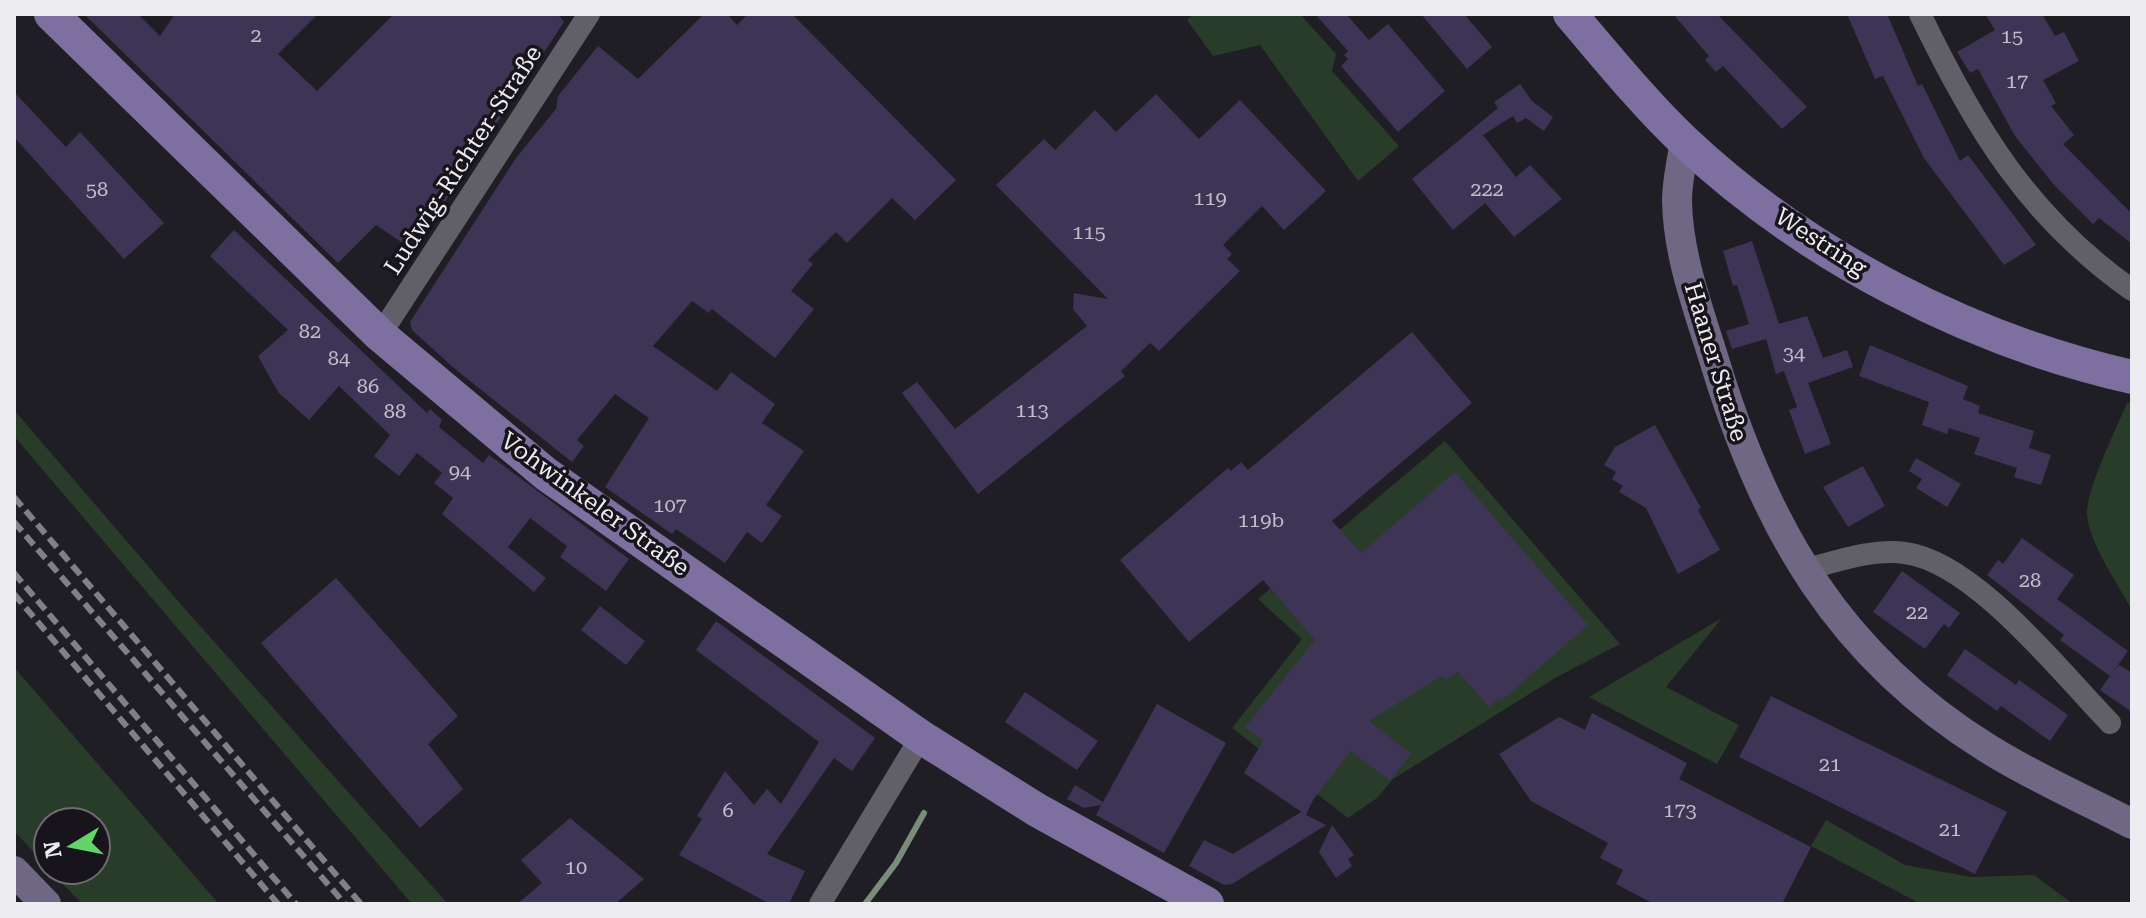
<svg xmlns="http://www.w3.org/2000/svg" width="2146" height="918" font-family="'Roboto Serif',serif">
<style>
.green{fill:#293c29}
.lines{fill:none;stroke-linecap:round;stroke-linejoin:round}
.stream{stroke:#798d7a;stroke-width:6}
.building{fill:#3e3455}
.street{stroke:#615f67;stroke-width:22}
.secondary{stroke:#6f6783;stroke-width:30}
.primary{stroke:#7d6f9f;stroke-width:34}
.rail{stroke:#828086;stroke-width:6;stroke-dasharray:12 6;stroke-linecap:butt}
.labels{text-anchor:middle;stroke-width:7;stroke-linejoin:round;paint-order:stroke}
.number-label{font-size:20px;fill:#c1bec9}
.street-label{font-size:24px;fill:#edecf0;stroke:#17151b}
</style>
<rect width="100%" height="100%" fill="#201e25"/>
<path class="green" d="M 1193,14 L 1301,15 L 1336,54 L 1332,71 L 1399,146 L 1358,181 L 1260,45 L 1213,56 L 1187,20 Z
M 2127,403 L 2132,403 L 2132,610 C 2119,587 2088,540 2087,514 C 2086,490 2117,427 2127,403 Z
M 14,410 L 184,608 L 448,904 L 412,904 L 14,436 Z
M 1445,441 L 1620,644 L 1555,678 L 1393,779 L 1377,798 L 1348,818 L 1232,728 L 1302,639 L 1258,599 Z
M 1722,618 L 1666,687 L 1739,725 L 1717,764 L 1589,697 Z
M 14,667 L 219,904 L 82,904 L 50,870 L 96,870 L 96,822 L 48,822 L 48,867 L 14,831 Z
M 1826,820 L 1905,865 L 1971,877 L 2034,875 L 2073,904 L 1921,904 L 1811,846 Z"/>
<g class="lines">
<path class="stream" d="M 865,904 L 896,863 L 924,813"/>
</g>
<path class="building" d="M 84,14 L 138,14 L 160,36 L 175,14 L 318,14 L 278,54 L 317,91 L 394,14 L 558,14 L 564,22 L 413,250 L 376,225 L 338,263 Z
M 704,14 L 727,14 L 737,25 L 748,14 L 792,14 L 956,180 L 915,220 L 892,198 L 847,243 L 836,232 L 808,260 L 813,264 L 791,291 L 814,309 L 775,358 L 712,309 L 709,313 L 692,301 L 653,346 L 717,391 L 731,372 L 775,404 L 762,423 L 804,451 L 766,505 L 782,516 L 762,543 L 747,532 L 725,563 L 676,529 L 672,534 L 605,487 L 649,418 L 615,394 L 577,440 L 584,446 L 572,462 L 455,369 L 412,330 L 410,322 L 516,158 L 556,109 L 558,96 L 598,46 L 638,79 Z
M 1315,14 L 1346,14 L 1369,40 L 1388,24 L 1445,91 L 1398,132 L 1341,66 L 1348,59 L 1344,55 L 1348,51 Z
M 1421,14 L 1464,14 L 1492,47 L 1467,69 Z
M 1673,14 L 1717,14 L 1807,107 L 1782,129 L 1723,66 L 1716,72 L 1705,60 L 1709,56 Z
M 1847,14 L 1887,14 L 1918,86 L 1922,84 L 1960,161 L 1968,155 L 2036,245 L 2004,265 L 1924,158 L 1883,76 L 1875,79 Z
M 1985,14 L 2042,14 L 2055,36 L 2064,32 L 2079,61 L 2043,80 L 2056,103 L 2051,106 L 2074,135 L 2063,144 L 2132,214 L 2132,244 L 2099,218 L 2093,224 L 2054,185 L 2015,136 L 1978,69 L 1970,73 L 1957,52 L 1995,30 Z
M 1520,84 L 1532,101 L 1553,117 L 1544,131 L 1526,118 L 1517,123 L 1513,116 L 1483,135 L 1516,177 L 1530,165 L 1562,199 L 1514,237 L 1485,203 L 1453,230 L 1412,179 L 1498,108 L 1494,102 Z
M 14,92 L 66,147 L 80,132 L 164,223 L 124,259 L 14,137 Z
M 1156,94 L 1199,139 L 1240,100 L 1326,191 L 1284,230 L 1262,206 L 1223,245 L 1232,254 L 1227,259 L 1240,271 L 1159,351 L 1150,343 L 1121,371 L 1125,376 L 978,494 L 902,393 L 917,382 L 955,429 L 1087,326 L 1073,309 L 1074,293 L 1108,299 L 996,185 L 1044,139 L 1055,150 L 1095,110 L 1116,132 Z
M 234,230 L 427,413 L 430,409 L 442,420 L 439,427 L 483,463 L 489,455 L 629,559 L 606,591 L 560,557 L 567,546 L 530,518 L 508,547 L 546,578 L 534,592 L 442,514 L 453,498 L 434,483 L 442,473 L 417,453 L 399,476 L 374,456 L 390,435 L 339,386 L 309,420 L 278,392 L 258,356 L 288,330 L 210,256 Z
M 1752,241 L 1779,324 L 1807,316 L 1823,358 L 1847,350 L 1853,367 L 1808,383 L 1831,444 L 1805,454 L 1789,410 L 1797,407 L 1784,371 L 1776,374 L 1766,339 L 1732,349 L 1726,331 L 1749,324 L 1737,285 L 1733,286 L 1723,251 Z
M 1412,332 L 1472,403 L 1332,521 L 1361,553 L 1455,472 L 1588,625 L 1501,701 L 1499,699 L 1489,707 L 1458,672 L 1446,680 L 1442,676 L 1369,721 L 1411,754 L 1390,781 L 1351,751 L 1313,800 L 1306,815 L 1326,825 L 1232,884 L 1224,885 L 1189,866 L 1204,840 L 1233,854 L 1301,812 L 1306,815 L 1244,773 L 1263,741 L 1245,727 L 1315,640 L 1263,580 L 1189,642 L 1120,560 L 1228,468 L 1231,471 L 1241,462 L 1248,470 Z
M 1870,345 L 1968,386 L 1963,399 L 1980,406 L 1978,413 L 2034,431 L 2029,448 L 2051,455 L 2041,485 L 2014,477 L 2017,468 L 1974,454 L 1980,438 L 1949,428 L 1947,434 L 1922,425 L 1929,402 L 1859,376 Z
M 1655,425 L 1701,508 L 1698,510 L 1720,550 L 1678,574 L 1646,508 L 1619,492 L 1623,486 L 1612,479 L 1616,472 L 1604,465 L 1615,447 Z
M 1916,458 L 1961,484 L 1947,507 L 1916,488 L 1922,479 L 1909,471 Z
M 1863,466 L 1885,506 L 1848,527 L 1823,487 Z
M 2022,538 L 2074,575 L 2057,599 L 2128,651 L 2111,675 L 2119,665 L 2132,673 L 2132,712 L 2100,690 L 2110,676 L 2060,640 L 2064,635 L 1987,575 L 1998,560 L 2003,564 Z
M 1902,571 L 1960,613 L 1949,628 L 1944,624 L 1925,649 L 1873,612 Z
M 336,578 L 458,716 L 428,744 L 463,789 L 420,828 L 261,643 Z
M 600,606 L 645,641 L 626,665 L 581,630 Z
M 716,621 L 875,738 L 852,771 L 834,758 L 767,854 L 805,871 L 789,904 L 770,904 L 679,855 L 702,819 L 697,816 L 725,771 L 754,805 L 767,789 L 781,804 L 819,742 L 696,650 Z
M 1965,649 L 2016,685 L 2019,680 L 2068,715 L 2050,741 L 2001,706 L 1997,711 L 1947,675 Z
M 1025,692 L 1098,741 L 1077,770 L 1005,722 Z
M 1771,696 L 2007,812 L 1975,874 L 1739,757 Z
M 1157,704 L 1226,743 L 1164,853 L 1096,815 L 1101,805 L 1084,808 L 1067,799 L 1075,785 L 1103,802 Z
M 1592,713 L 1687,763 L 1679,779 L 1811,847 L 1782,904 L 1654,904 L 1616,884 L 1623,870 L 1600,858 L 1608,843 L 1531,801 L 1499,754 L 1559,717 L 1585,730 Z
M 570,818 L 644,879 L 615,904 L 517,904 L 542,883 L 521,860 Z
M 1332,825 L 1354,855 L 1348,859 L 1352,866 L 1336,878 L 1319,852 Z"/>
<g class="lines">
<path class="street" d="M 1920,14 C 1974,126 2028,217 2132,290
M 380,335 L 589,14
M 1803,570 C 1835,562 1872,548 1905,553 C 1975,562 2062,674 2110,723
M 820,904 L 921,737"/>
<path class="secondary" d="M 1685,141 C 1682,161 1677,181 1677,201 C 1678,258 1700,313 1716,366 C 1766,529 1839,656 1987,748 C 2033,777 2084,799 2132,824
M 14,871 L 46,904"/>
<path class="primary" d="M 51,14 L 380,335 L 546,474 L 921,737 L 1037,810 L 1207,904
M 1570,14 C 1607,57 1643,102 1684,141 C 1806,256 1969,340 2132,377"/>
<path class="rail" d="M 14,497 L 361,904
M 14,522 L 345,904
M 14,573 L 296,904
M 14,594 L 278,904"/>
</g>
<g class="labels">
<g class="number-label">
<text x="256" y="42">2</text>
<text x="2012" y="43">15</text>
<text x="2017" y="88">17</text>
<text x="97" y="196">58</text>
<text x="1487" y="196">222</text>
<text x="1210" y="205">119</text>
<text x="1089" y="239">115</text>
<text x="310" y="338">82</text>
<text x="1794" y="360">34</text>
<text x="339" y="365">84</text>
<text x="368" y="393">86</text>
<text x="1032" y="417">113</text>
<text x="395" y="418">88</text>
<text x="460" y="478">94</text>
<text x="670" y="512">107</text>
<text x="1261" y="527">119b</text>
<text x="2030" y="587">28</text>
<text x="1917" y="619">22</text>
<text x="1830" y="771">21</text>
<text x="728" y="817">6</text>
<text x="1680" y="817">173</text>
<text x="1950" y="836">21</text>
<text x="576" y="874">10</text>
</g>
<g class="street-label">
<text transform="translate(463 160) rotate(-57)" y="8">Ludwig-Richter-Straße</text>
<text transform="translate(1821 242) rotate(33)" y="8">Westring</text>
<text transform="translate(1716 362) rotate(73)" y="8">Haaner Straße</text>
<text transform="translate(595 504) rotate(36)" y="8">Vohwinkeler Straße</text>
</g>
</g>
<rect width="2146" height="918" fill="none" stroke="#edecf0" stroke-width="32"/>
<g transform="translate(72 846) rotate(260)"><circle r="38" fill="#17151b" stroke="#6d6b70" stroke-width="2"/>
<path d="M0-6L14 30L0 20L-14 30Z" fill="#62d469"/>
<text y="-12" font-size="22" font-weight="bold" text-anchor="middle" fill="#edecf0">N</text>
</g>
</svg>
